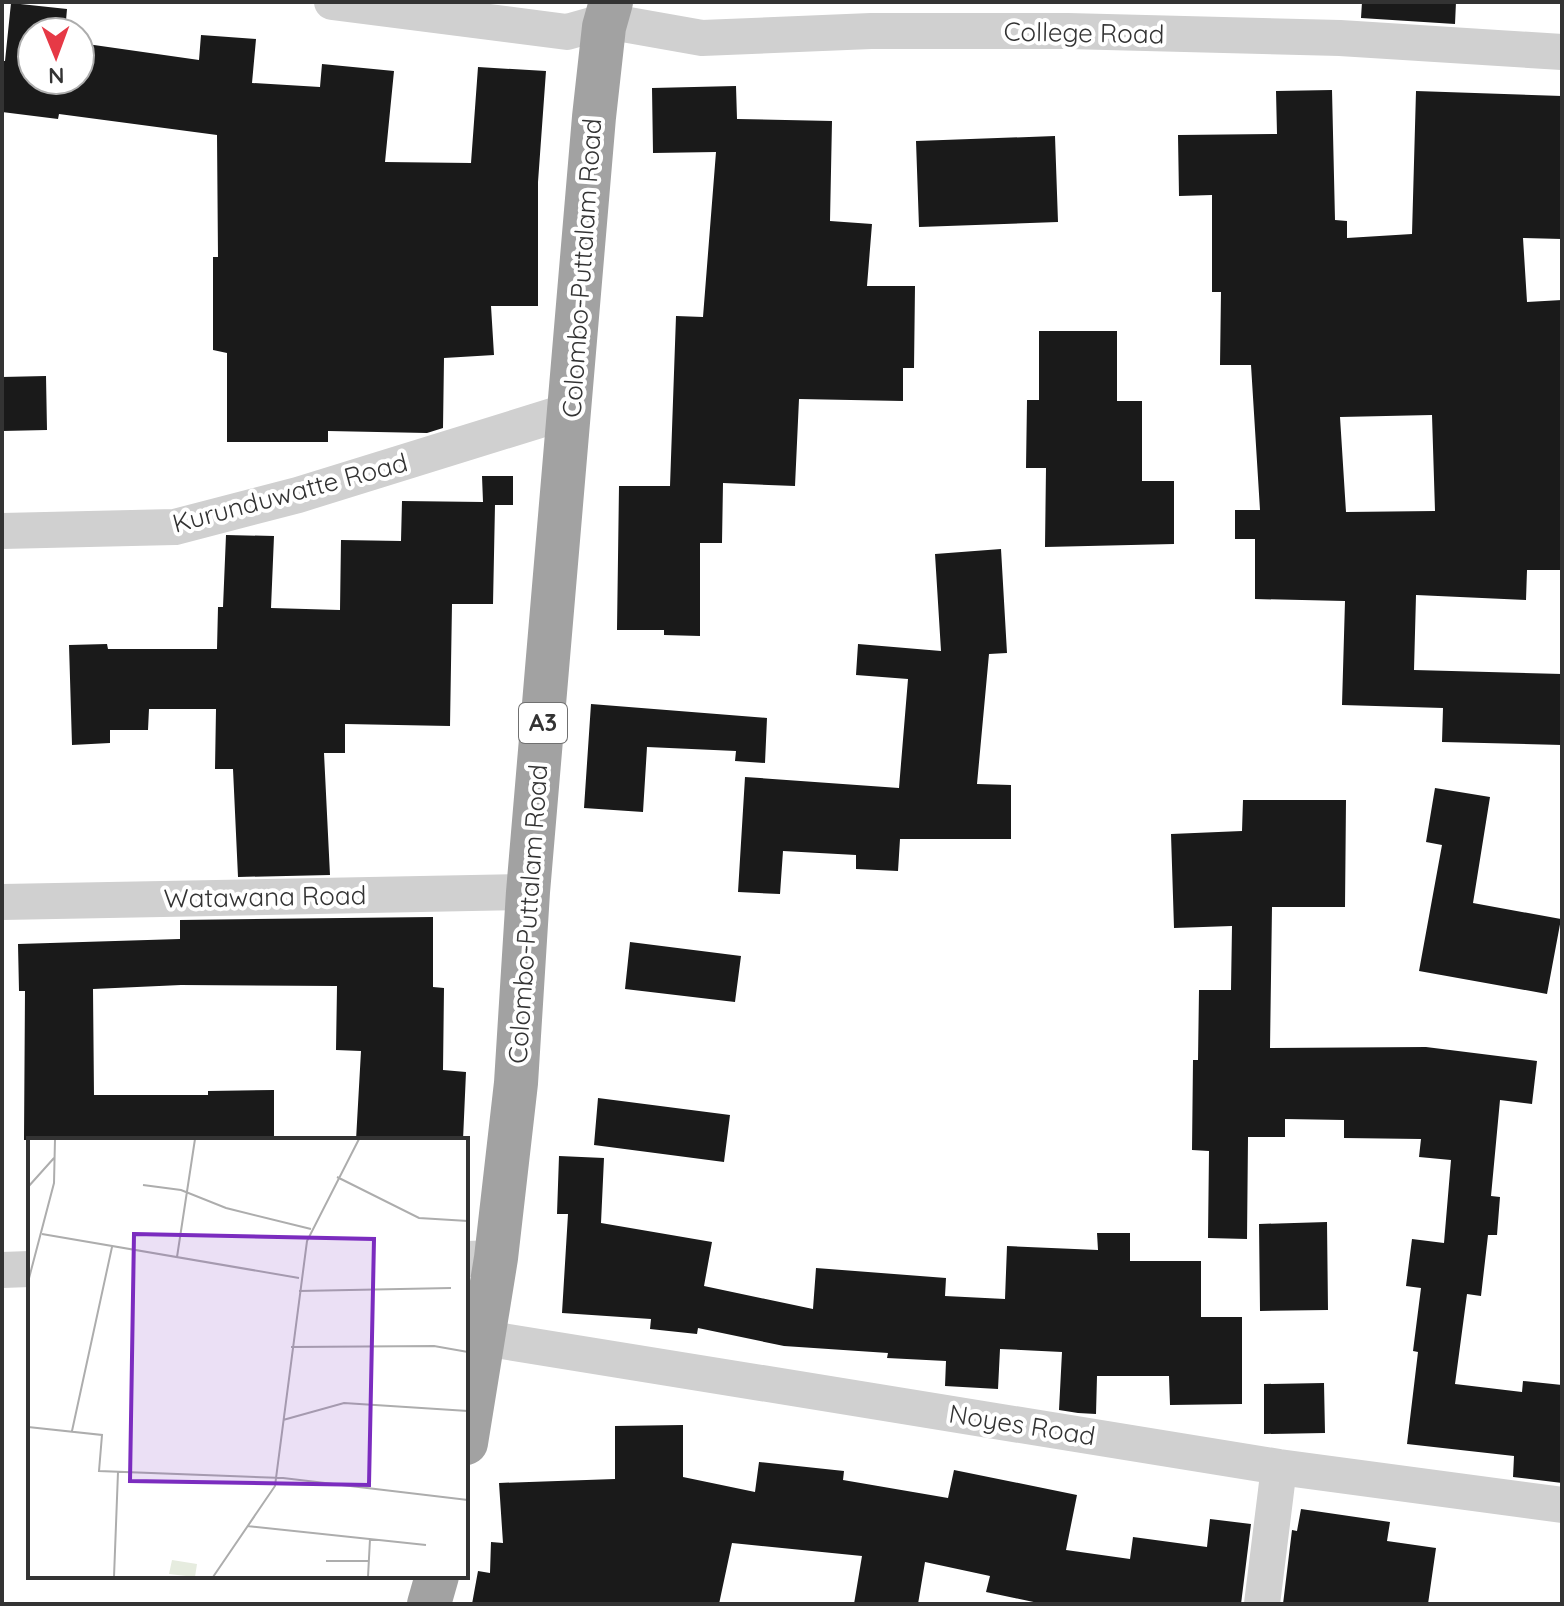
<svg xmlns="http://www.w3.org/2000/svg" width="1564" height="1606" font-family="Quicksand,sans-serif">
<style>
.building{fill:#1a1a1a;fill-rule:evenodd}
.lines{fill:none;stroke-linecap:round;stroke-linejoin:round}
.minor{stroke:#d0d0d0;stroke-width:36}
.trunk{stroke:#a2a2a2;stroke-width:44}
.labels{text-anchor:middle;stroke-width:8;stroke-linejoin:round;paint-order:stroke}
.shield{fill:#fff;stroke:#707070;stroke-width:2}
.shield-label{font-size:24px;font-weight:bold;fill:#333}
.street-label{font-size:26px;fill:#333;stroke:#fff}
.inset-road{fill:none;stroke:#adadad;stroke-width:2}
.view{fill:#7b2cbf;fill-opacity:0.15;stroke:#7b2cbf;stroke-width:4}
.inset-edge{fill:none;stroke:#333;stroke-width:4}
</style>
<rect width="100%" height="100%" fill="#fff"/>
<path class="building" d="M 1362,2 L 1456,2 L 1455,24 L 1361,18 Z
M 11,3 L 67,9 L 65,32 L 32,32 L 32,80 L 80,80 L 80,43 L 199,60 L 201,35 L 256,39 L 252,83 L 320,87 L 322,64 L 394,71 L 385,162 L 471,163 L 478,67 L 546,71 L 538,182 L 538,306 L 491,306 L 494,355 L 444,358 L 443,428 L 427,433 L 328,431 L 328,442 L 227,442 L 227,353 L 213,350 L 213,257 L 218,257 L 217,135 L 59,114 L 58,119 L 2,112 L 2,61 L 5,61 Z
M 736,86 L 737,119 L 832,121 L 830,221 L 872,224 L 867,286 L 915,286 L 914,368 L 903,368 L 903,401 L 799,399 L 795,486 L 723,483 L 722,543 L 700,543 L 700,636 L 664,635 L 664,630 L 617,630 L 619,486 L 670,486 L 676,316 L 703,317 L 716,152 L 653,153 L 652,88 Z
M 1332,90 L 1335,220 L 1347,221 L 1347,238 L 1412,234 L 1416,91 L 1562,96 L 1562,239 L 1523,238 L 1527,302 L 1562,300 L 1562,570 L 1527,570 L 1526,600 L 1416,595 L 1414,670 L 1562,674 L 1562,745 L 1442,742 L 1443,708 L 1342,705 L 1345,601 L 1255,599 L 1255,539 L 1235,539 L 1235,510 L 1260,510 L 1251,365 L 1220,365 L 1221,292 L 1212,292 L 1212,195 L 1179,196 L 1178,135 L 1277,134 L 1276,91 ZM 1432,415 L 1435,511 L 1346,512 L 1340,417 Z
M 1055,136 L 1058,222 L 919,227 L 916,141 Z
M 1039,331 L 1117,331 L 1117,401 L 1142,401 L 1142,481 L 1174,481 L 1174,544 L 1045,547 L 1046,468 L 1026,468 L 1027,400 L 1039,400 Z
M 46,376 L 47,430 L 2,431 L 2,377 Z
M 482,476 L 513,476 L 513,505 L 495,505 L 493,604 L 452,604 L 450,726 L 345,724 L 345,753 L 324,753 L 330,875 L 238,877 L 233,769 L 215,769 L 216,709 L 149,709 L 148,730 L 110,730 L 110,743 L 72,745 L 69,645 L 107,644 L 108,649 L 217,649 L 218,607 L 223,607 L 226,535 L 274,536 L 271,608 L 340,610 L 341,540 L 401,541 L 402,501 L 483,502 Z
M 1001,549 L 1007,653 L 989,654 L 977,784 L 1011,785 L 1011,839 L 900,839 L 898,871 L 856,869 L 856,855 L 783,851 L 780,894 L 738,892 L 745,777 L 899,788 L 908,679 L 856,675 L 858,644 L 941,651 L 935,554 Z
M 591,704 L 767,718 L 765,763 L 735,761 L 736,751 L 647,747 L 643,812 L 584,808 Z
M 1435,788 L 1490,797 L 1473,903 L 1561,919 L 1547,994 L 1419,971 L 1442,845 L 1426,842 Z
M 1243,800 L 1346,800 L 1345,907 L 1272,907 L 1270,1048 L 1426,1047 L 1537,1061 L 1532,1104 L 1500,1100 L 1491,1196 L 1500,1197 L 1497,1235 L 1488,1235 L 1481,1296 L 1467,1294 L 1455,1384 L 1522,1392 L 1523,1381 L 1562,1385 L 1562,1483 L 1513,1477 L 1514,1456 L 1407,1444 L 1418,1352 L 1413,1351 L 1421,1288 L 1406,1286 L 1412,1239 L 1444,1243 L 1451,1160 L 1419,1157 L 1421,1139 L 1344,1138 L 1344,1120 L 1285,1119 L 1285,1137 L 1248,1137 L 1247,1239 L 1208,1238 L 1209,1151 L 1192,1150 L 1193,1060 L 1198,1060 L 1199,990 L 1231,990 L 1232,926 L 1174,928 L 1171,834 L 1242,831 Z
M 433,917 L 433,987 L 444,988 L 443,1070 L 466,1072 L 463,1140 L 356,1140 L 361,1051 L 336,1050 L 337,986 L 181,985 L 93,989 L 94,1095 L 208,1095 L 208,1091 L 274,1090 L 274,1140 L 24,1140 L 25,991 L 19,991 L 18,944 L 180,939 L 180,920 Z
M 630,942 L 741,956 L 735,1002 L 625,989 Z
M 598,1098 L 730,1115 L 724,1162 L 594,1145 Z
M 559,1156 L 604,1158 L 601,1223 L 712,1242 L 704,1286 L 813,1309 L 816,1268 L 946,1278 L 945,1296 L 1005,1299 L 1007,1246 L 1098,1250 L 1097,1233 L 1130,1233 L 1130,1261 L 1201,1261 L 1201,1317 L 1242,1317 L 1242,1404 L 1170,1405 L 1169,1376 L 1097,1376 L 1096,1414 L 1078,1413 L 1059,1410 L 1062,1352 L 1000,1349 L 998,1389 L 945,1386 L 946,1361 L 887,1358 L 888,1353 L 784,1346 L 698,1328 L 697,1334 L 650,1329 L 651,1319 L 562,1313 L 568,1214 L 557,1214 Z
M 1327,1222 L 1328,1310 L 1260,1311 L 1259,1224 Z
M 1324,1383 L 1325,1433 L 1264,1434 L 1264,1384 Z
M 683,1425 L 683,1477 L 755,1492 L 759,1462 L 844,1471 L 843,1480 L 948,1498 L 954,1470 L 1077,1495 L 1066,1550 L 1130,1559 L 1133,1537 L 1207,1547 L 1210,1519 L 1251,1524 L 1241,1604 L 1043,1604 L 986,1592 L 990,1576 L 925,1562 L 918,1604 L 854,1604 L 862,1556 L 732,1543 L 719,1604 L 472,1604 L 478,1571 L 490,1573 L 491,1542 L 503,1543 L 499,1483 L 615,1479 L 615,1426 Z
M 1301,1509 L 1390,1522 L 1387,1541 L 1436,1548 L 1428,1604 L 1283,1604 L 1292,1530 L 1297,1531 Z"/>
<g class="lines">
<path class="minor" d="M 332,2 L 567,32 L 606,21 L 702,38 L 871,31 L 1068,31 L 1340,38 L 1562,52
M 2,531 L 175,527 L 298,495 L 572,410
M 2,902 L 528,892
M 466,1259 L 496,1258
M 2,1270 L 30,1269
M 484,1338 L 1279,1467 L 1562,1505
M 1262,1604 L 1279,1467"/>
<path class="trunk" d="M 466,1443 L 496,1258 L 516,1083 L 528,892 L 594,117 L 604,27 L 611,2
M 429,1604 L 437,1576"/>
</g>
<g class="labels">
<rect class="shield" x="519" y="703" width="48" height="40" rx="6"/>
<g class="shield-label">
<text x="543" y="731">A3</text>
</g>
<g class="street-label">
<text transform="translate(1084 33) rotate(1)" y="9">College Road</text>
<text transform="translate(582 268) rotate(-86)" y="9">Colombo-Puttalam Road</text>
<text transform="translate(290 493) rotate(-15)" y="9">Kurunduwatte Road</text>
<text transform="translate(265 897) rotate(-1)" y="9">Watawana Road</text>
<text transform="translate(528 914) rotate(-86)" y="9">Colombo-Puttalam Road</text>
<text transform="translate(1022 1425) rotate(9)" y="9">Noyes Road</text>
</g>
</g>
<g transform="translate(28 1138)">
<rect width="440" height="440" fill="#fff"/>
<path d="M 144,422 L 169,426 L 167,439 L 141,436 Z" fill="#e6ecdf"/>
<path class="inset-road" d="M 309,39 L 391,80 L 440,83M 115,47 L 153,52 L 198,70 L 283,91M 0,49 L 26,20M 14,96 L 271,140M 149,119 L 167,1M 0,144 L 26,45 L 27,1M 271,153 L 423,150M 263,209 L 406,208 L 440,214M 255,282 L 316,265 L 440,273M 0,289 L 74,297 L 71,333 L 255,340 L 440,362M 44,293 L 84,109M 219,388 L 398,407M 298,423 L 341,423M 86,439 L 90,334M 185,439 L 247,348 L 279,103 L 331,1M 340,439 L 342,401"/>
<path class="view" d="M 106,96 L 346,101 L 341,347 L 102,343 Z"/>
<rect width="440" height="440" class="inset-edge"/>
</g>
<rect width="1564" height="1606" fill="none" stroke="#333333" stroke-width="8"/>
<g transform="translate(56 56) rotate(179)"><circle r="38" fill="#ffffff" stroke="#adadad" stroke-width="2"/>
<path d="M0-6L14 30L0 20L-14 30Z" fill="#e63946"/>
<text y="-12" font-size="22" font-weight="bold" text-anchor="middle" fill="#333333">N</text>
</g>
</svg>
